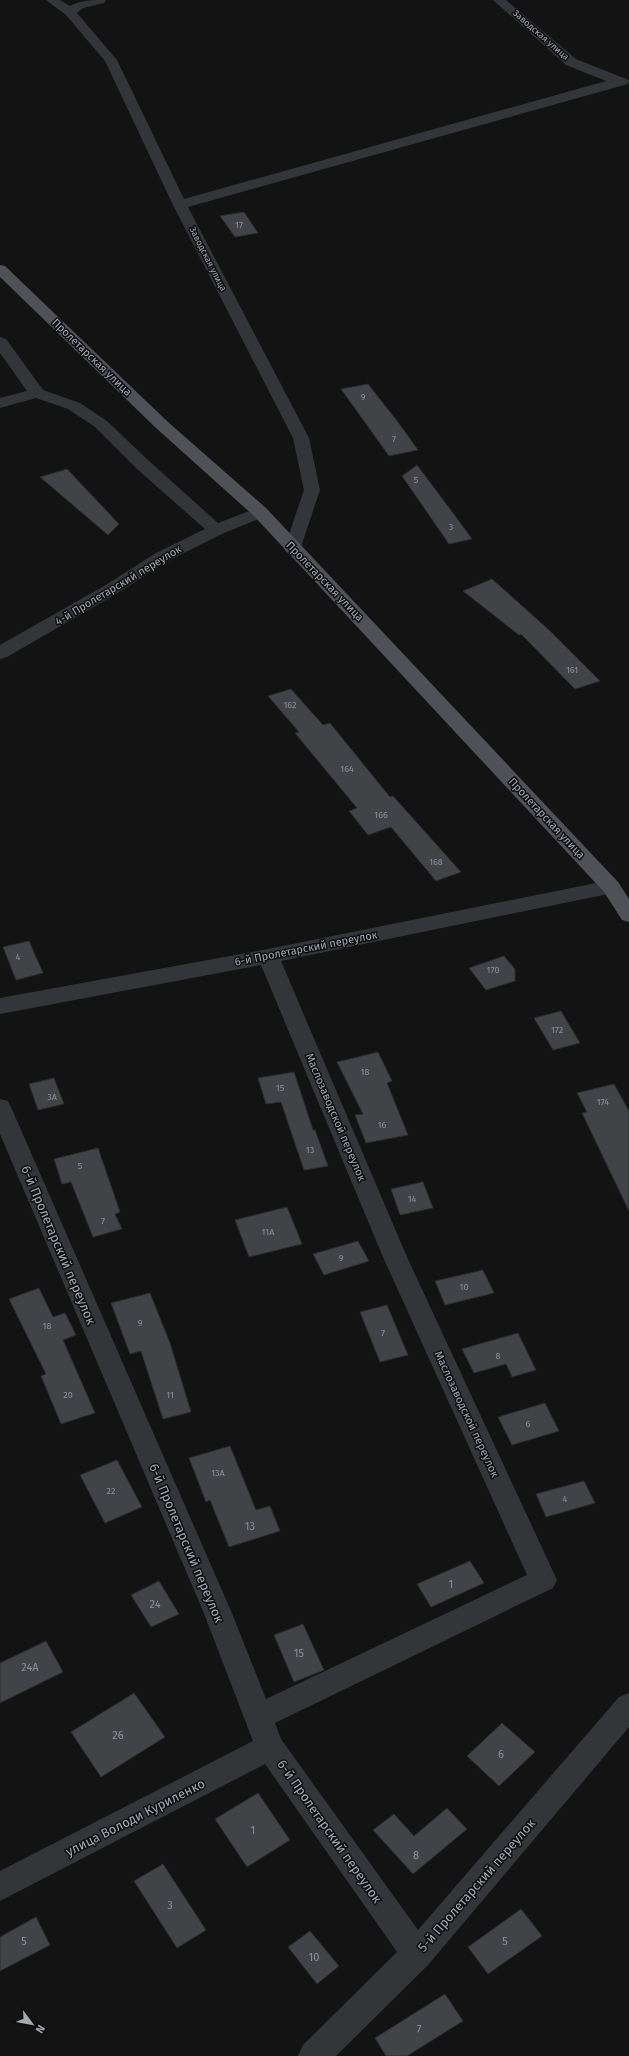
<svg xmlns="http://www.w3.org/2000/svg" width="629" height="2056" font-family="'Fira Sans',sans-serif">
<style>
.building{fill:#424347;stroke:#2d2d30}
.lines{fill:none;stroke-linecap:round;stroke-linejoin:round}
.minor{fill:#343539;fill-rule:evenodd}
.major{fill:#505157;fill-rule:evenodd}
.labels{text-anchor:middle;stroke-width:3;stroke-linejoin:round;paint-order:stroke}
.far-street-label{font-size:9px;fill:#a5a9b3;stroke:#0e0e0f}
.number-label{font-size:9px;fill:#8c9098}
.street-label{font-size:11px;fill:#a5a9b3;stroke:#0e0e0f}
.near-number-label{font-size:11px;fill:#8c9098}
.near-street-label{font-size:13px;fill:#a5a9b3;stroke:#0e0e0f}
</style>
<rect width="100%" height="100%" fill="#131314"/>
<path class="building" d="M 244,212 L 258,233 L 235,237 L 220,216 Z
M 368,384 L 398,422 L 418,450 L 389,456 L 341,389 Z
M 417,465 L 456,517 L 472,539 L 449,544 L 402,476 Z
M 67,469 L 119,524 L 108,535 L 40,477 Z
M 492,579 L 548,629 L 600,681 L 575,689 L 521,634 L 519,635 L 463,591 Z
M 291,689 L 323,725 L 330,723 L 390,797 L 393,796 L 461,872 L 436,881 L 391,827 L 368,835 L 349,811 L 357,808 L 295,733 L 299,732 L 268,696 Z
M 29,941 L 43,973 L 16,980 L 3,947 Z
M 504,956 L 515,969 L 515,981 L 486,990 L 469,968 Z
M 561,1011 L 580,1043 L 553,1050 L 534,1018 Z
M 378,1052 L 392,1081 L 387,1083 L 408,1135 L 366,1143 L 355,1115 L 363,1114 L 337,1062 Z
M 294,1072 L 313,1130 L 315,1130 L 328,1166 L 304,1170 L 281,1102 L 266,1104 L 258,1078 Z
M 54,1078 L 64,1104 L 38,1110 L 29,1084 Z
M 614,1084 L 629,1111 L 629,1211 L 582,1113 L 587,1112 L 577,1093 Z
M 98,1148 L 120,1212 L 115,1214 L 122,1229 L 93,1237 L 71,1182 L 62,1184 L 54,1159 Z
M 423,1182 L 433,1208 L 400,1215 L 391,1189 Z
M 287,1207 L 302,1244 L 249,1257 L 235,1220 Z
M 358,1241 L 369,1261 L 324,1275 L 313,1254 Z
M 483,1270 L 494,1293 L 445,1305 L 435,1281 Z
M 39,1288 L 53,1317 L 65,1313 L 76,1335 L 63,1340 L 95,1413 L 61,1424 L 41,1376 L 46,1374 L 9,1299 Z
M 150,1293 L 170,1343 L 191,1412 L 163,1419 L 141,1351 L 130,1354 L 111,1303 Z
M 387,1305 L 408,1355 L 380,1362 L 360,1312 Z
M 518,1333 L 536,1370 L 512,1377 L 506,1364 L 474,1373 L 462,1349 Z
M 545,1403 L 559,1431 L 512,1445 L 498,1417 Z
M 230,1446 L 256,1510 L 270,1506 L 280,1531 L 229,1547 L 210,1500 L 206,1502 L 189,1458 Z
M 117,1460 L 142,1507 L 105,1523 L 80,1475 Z
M 584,1481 L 595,1503 L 546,1517 L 536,1494 Z
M 470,1561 L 484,1583 L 431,1607 L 417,1584 Z
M 159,1581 L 179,1614 L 151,1627 L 131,1595 Z
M 303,1624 L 324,1670 L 294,1682 L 274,1635 Z
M 46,1641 L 63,1672 L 0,1703 L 0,1663 Z
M 134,1693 L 165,1737 L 101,1777 L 71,1732 Z
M 502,1723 L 535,1752 L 499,1786 L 467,1756 Z
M 258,1793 L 290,1840 L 247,1867 L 215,1819 Z
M 447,1808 L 467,1829 L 413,1874 L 373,1830 L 394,1814 L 414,1836 Z
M 163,1864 L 206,1930 L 177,1948 L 134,1881 Z
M 521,1909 L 542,1936 L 488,1974 L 468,1947 Z
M 36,1917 L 50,1945 L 0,1971 L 0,1937 Z
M 310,1931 L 339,1966 L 317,1984 L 288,1947 Z
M 445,1994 L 463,2021 L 407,2056 L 386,2056 L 375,2038 Z"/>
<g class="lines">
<path class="minor" d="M 46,0 L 60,0 L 70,6 C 80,0 94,0 106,0 L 104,3 L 83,8 L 77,13 L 117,60 L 184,199 L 606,81 L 566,65 L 493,0 L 506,0 L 576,59 L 629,80 L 628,84 L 188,207 L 309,438 L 320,490 L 299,553 L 293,554 L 287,553 L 284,549 L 304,490 L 293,438 L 173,205 L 105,61 L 66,15 Z
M 0,337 L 6,339 L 43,390 L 80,403 L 107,421 L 149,461 L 218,523 L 260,507 L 266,508 L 269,512 L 266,516 L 222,534 L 168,561 L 116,594 L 7,657 L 0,659 L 0,645 L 104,586 L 156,553 L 205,529 L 137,469 L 95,427 L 68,409 L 36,398 L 0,408 L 0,398 L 27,391 L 0,353 Z
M 611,880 L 618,882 L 621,887 L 618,892 L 281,961 L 407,1257 L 557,1580 L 553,1588 L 275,1723 L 281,1739 L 418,1930 L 619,1697 L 629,1693 L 629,1727 L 428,1965 L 336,2056 L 298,2056 L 303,2045 L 397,1952 L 265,1764 L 0,1901 L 0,1871 L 253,1741 L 203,1611 L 0,1134 L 0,1099 L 8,1101 L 11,1107 L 231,1611 L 266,1699 L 527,1575 L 383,1257 L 261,965 L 0,1014 L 0,998 L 268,949 Z"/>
<path class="major" d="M 0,265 L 5,266 L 168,422 L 266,508 L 618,882 L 629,899 L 629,922 L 622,920 L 604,892 L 254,516 L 156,428 L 0,277 Z"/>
</g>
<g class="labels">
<g class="far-street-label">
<text transform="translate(541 35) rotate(41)" y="3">Заводская улица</text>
<text transform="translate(208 259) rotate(63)" y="3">Заводская улица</text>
</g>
<g class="number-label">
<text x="239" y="228">17</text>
<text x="363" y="400">9</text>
<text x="394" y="442">7</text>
<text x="416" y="483">5</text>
<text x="451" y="530">3</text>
<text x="572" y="673">161</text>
<text x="290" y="708">162</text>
<text x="347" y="772">164</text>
<text x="381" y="818">166</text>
<text x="436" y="865">168</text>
<text x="18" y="960">4</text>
<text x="493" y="973">170</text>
<text x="557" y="1033">172</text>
<text x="365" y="1075">18</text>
<text x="280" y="1091">15</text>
<text x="52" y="1100">3А</text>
<text x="603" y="1105">174</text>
<text x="382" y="1128">16</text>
<text x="310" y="1153">13</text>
<text x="80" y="1169">5</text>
<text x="412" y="1202">14</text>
<text x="103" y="1224">7</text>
<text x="268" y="1235">11А</text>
<text x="341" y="1261">9</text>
<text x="464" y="1290">10</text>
<text x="140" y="1326">9</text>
<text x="47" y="1329">18</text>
<text x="383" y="1336">7</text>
<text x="498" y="1359">8</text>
<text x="68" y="1398">20</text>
<text x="170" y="1398">11</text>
<text x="528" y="1427">6</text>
<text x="218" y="1476">13А</text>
<text x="111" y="1494">22</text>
<text x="565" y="1502">4</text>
</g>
<g class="street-label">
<text transform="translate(92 357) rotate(44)" y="4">Пролетарская улица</text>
<text transform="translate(325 581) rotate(46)" y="4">Пролетарская улица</text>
<text transform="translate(118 585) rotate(-31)" y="4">4-й Пролетарский переулок</text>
<text transform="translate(547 818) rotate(47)" y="4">Пролетарская улица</text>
<text transform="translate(306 948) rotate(-11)" y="4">6-й Пролетарский переулок</text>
<text transform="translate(336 1117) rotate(67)" y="4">Маслозаводской переулок</text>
<text transform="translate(467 1414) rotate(65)" y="4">Маслозаводской переулок</text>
</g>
<g class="near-number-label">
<text x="250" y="1530">13</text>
<text x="451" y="1588">1</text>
<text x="155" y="1608">24</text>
<text x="299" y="1657">15</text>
<text x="30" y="1671">24А</text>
<text x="118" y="1739">26</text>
<text x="501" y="1758">6</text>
<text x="253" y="1834">1</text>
<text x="416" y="1859">8</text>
<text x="170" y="1909">3</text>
<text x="24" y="1945">5</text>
<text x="505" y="1945">5</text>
<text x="314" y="1961">10</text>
<text x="419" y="2033">7</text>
</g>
<g class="near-street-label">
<text transform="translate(59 1245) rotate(67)" y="5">6-й Пролетарский переулок</text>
<text transform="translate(187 1543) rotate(67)" y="5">6-й Пролетарский переулок</text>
<text transform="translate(135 1817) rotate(-27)" y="5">улица Володи Куриленко</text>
<text transform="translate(330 1831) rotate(55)" y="5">6-й Пролетарский переулок</text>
<text transform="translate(476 1885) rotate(-49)" y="5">5-й Пролетарский переулок</text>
</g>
</g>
<g transform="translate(32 2024) rotate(122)" stroke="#0e0e0f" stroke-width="3" paint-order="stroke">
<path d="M0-3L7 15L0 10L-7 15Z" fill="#a5a9b3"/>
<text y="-6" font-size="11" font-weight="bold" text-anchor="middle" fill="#a5a9b3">N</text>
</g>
</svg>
